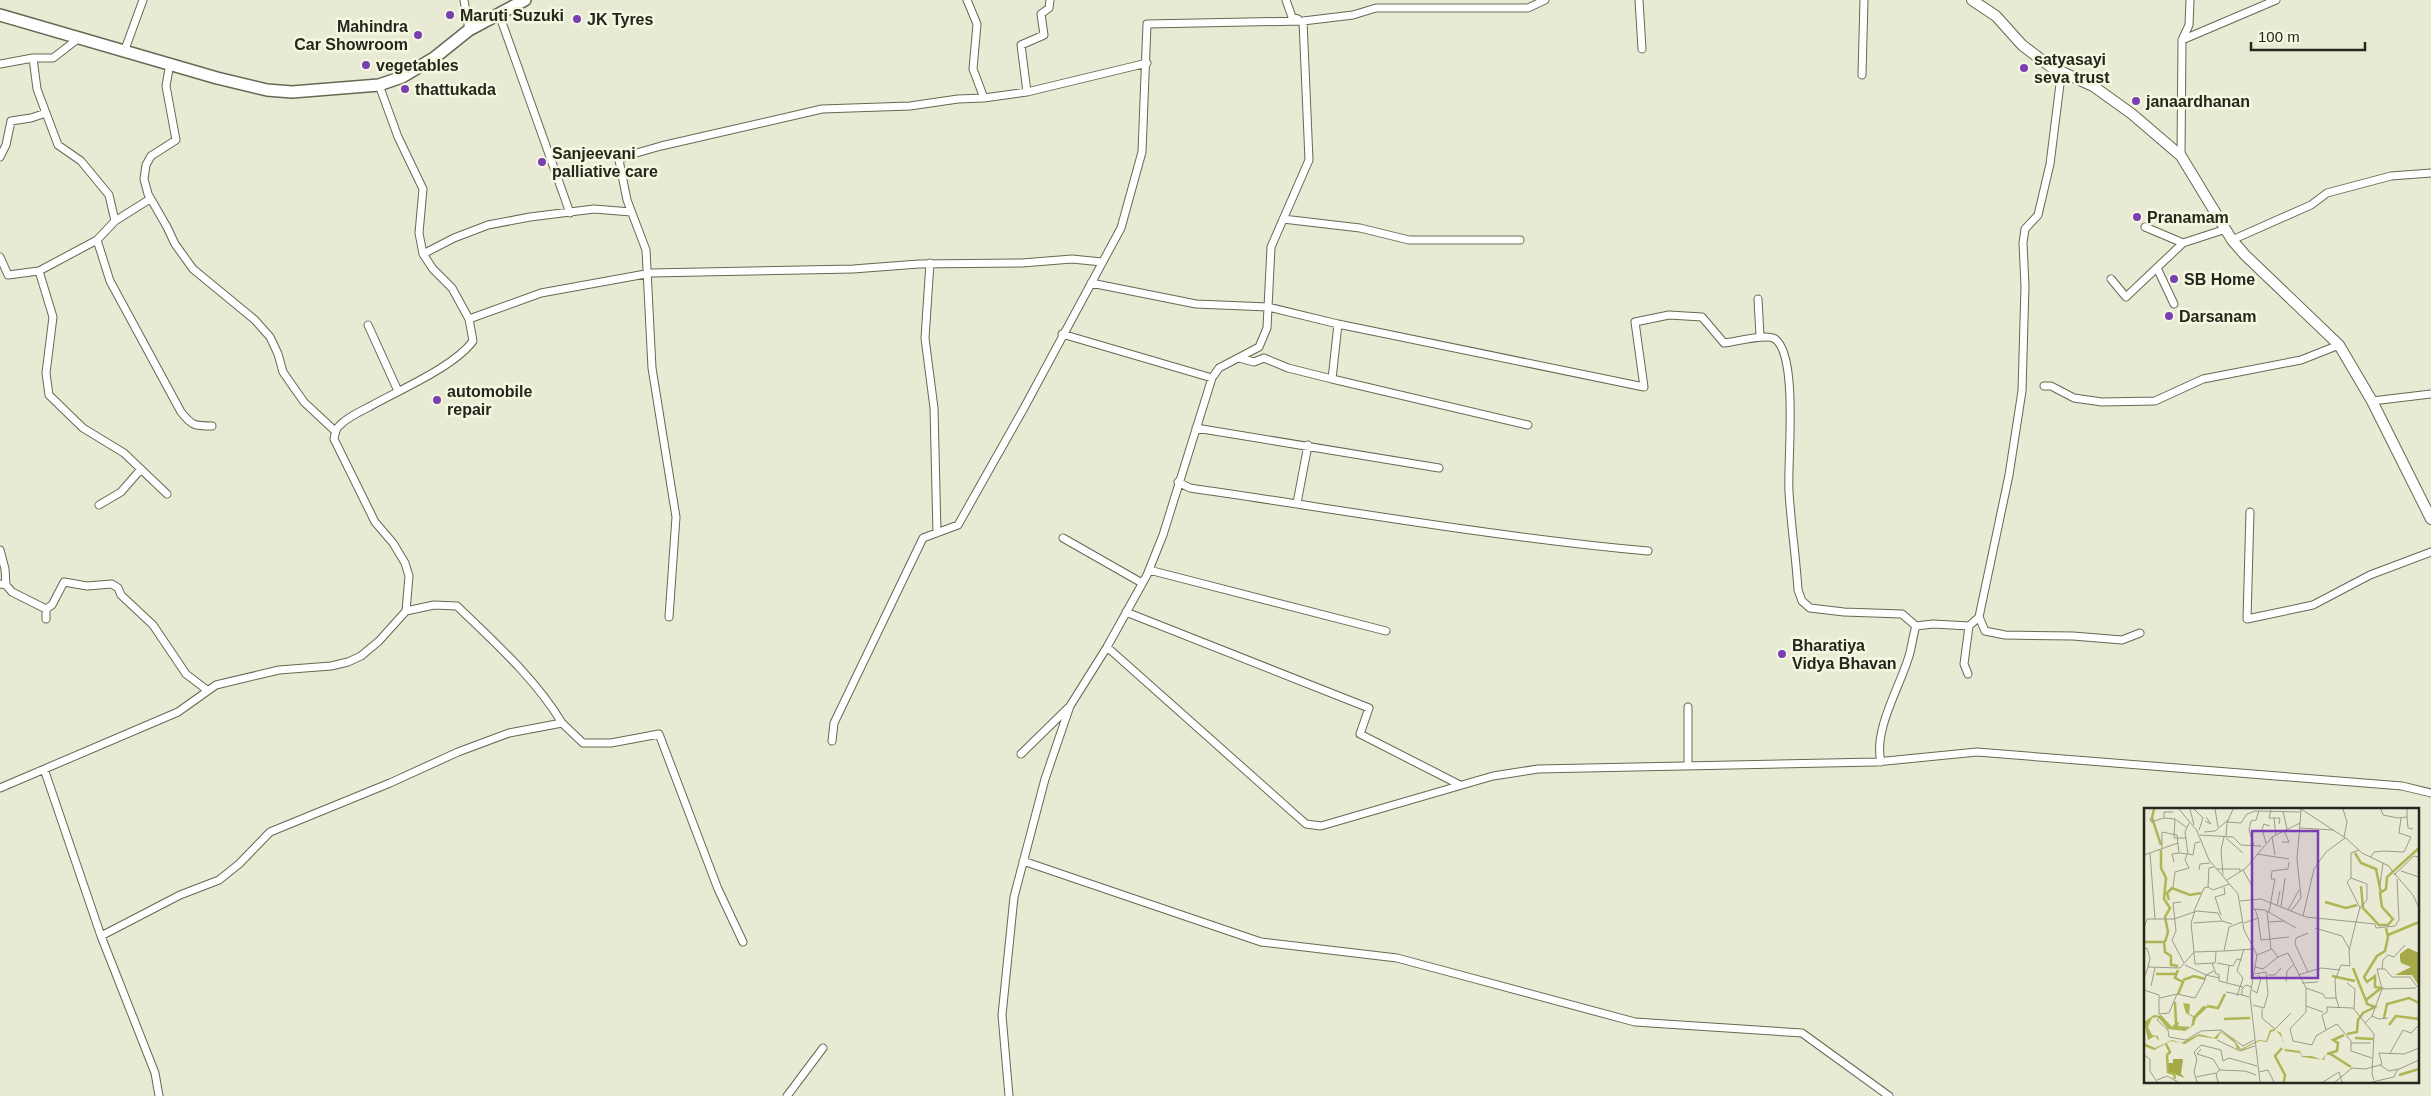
<svg xmlns="http://www.w3.org/2000/svg" width="2431" height="1096" font-family="Helvetica,sans-serif">
<style>
.lines{fill:none;stroke-linecap:round;stroke-linejoin:round}
.minor-casing{stroke:#676854;stroke-width:9}
.secondary-casing{stroke:#676854;stroke-width:12}
.trunk-casing{stroke:#676854;stroke-width:14}
.minor{stroke:#fff;stroke-width:7}
.secondary{stroke:#fff;stroke-width:10}
.trunk{stroke:#fff;stroke-width:11}
.poi-dot{fill:#7a3db2;stroke:#f5f8e0;stroke-width:2}
.labels{text-anchor:middle;stroke-width:5;stroke-linejoin:round;paint-order:stroke}
.poi-label{font-size:16px;font-weight:bold;fill:#25261d;stroke:#f5f8e0;text-anchor:start}
.inset-river{fill:none;stroke:#afb454;stroke-width:2.5}
.inset-road{fill:none;stroke:#9a9c8a;stroke-width:1}
.view{fill:#7a3db2;fill-opacity:0.15;stroke:#7a3db2;stroke-width:2.5}
.inset-edge{fill:none;stroke:#25261d;stroke-width:2.5}
</style>
<rect width="100%" height="100%" fill="#e8ead3"/>
<g class="lines">
<defs>
<path id="minor" d="M 464,0 L 469,30
M 967,0 L 977,24 L 973,69 L 984,98 L 1027,92 L 1147,63
M 1286,0 L 1292,17 L 1298,19
M 1639,0 L 1642,49
M 499,14 L 570,213
M 2182,40 L 2276,0
M 124,52 L 143,0
M 170,63 L 166,86 L 176,140 L 151,156 L 146,165 L 144,179 L 148,194 L 167,227 L 175,244 L 193,269 L 255,320 L 270,337 L 278,354 L 283,372 L 292,385 L 304,402 L 335,431
M 0,64 L 33,58
M 1862,75 L 1864,0
M 1027,92 L 1021,45 L 1044,35 L 1041,14 L 1049,8 L 1050,0
M 2181,156 L 2182,40 L 2189,25 L 2190,0
M 0,157 L 6,145 L 11,121 L 31,118 L 46,113
M 1283,219 L 1360,228 L 1409,240 L 1520,240
M 115,221 L 150,199
M 2145,227 L 2183,243
M 97,240 L 110,281 L 181,412 C 192,426 195,426 212,426
M 2232,240 L 2311,205 L 2327,193 L 2391,176 L 2431,173
M 423,254 L 454,238 L 488,225 L 530,217 L 594,209 L 631,212
M 0,257 L 8,275 L 39,271 L 97,240 L 115,221 L 109,195 L 81,161 L 58,145 L 37,89 L 33,58 L 53,58 L 79,38
M 930,263 L 925,338 L 934,408 L 937,533
M 2157,268 L 2174,304
M 39,271 L 53,317 L 46,373 L 49,395 L 83,428 L 124,453 L 167,494
M 2111,279 L 2126,297 L 2183,243 L 2226,229
M 1091,283 L 1196,304 L 1268,307 L 1338,324 L 1644,387 L 1635,322 L 1669,315 L 1702,317 L 1724,343 C 1736,342 1766,333 1775,339 C 1799,356 1787,463 1789,492 C 1791,525 1796,557 1798,590 L 1802,601 L 1810,608 L 1844,612 L 1902,614 L 1916,626
M 1758,299 L 1760,336
M 469,319 L 541,293 L 651,273 L 853,269 L 919,264 L 1022,263 L 1072,259 L 1102,262
M 368,325 L 398,391
M 1062,334 L 1212,378
M 1239,358 L 1254,362 L 1264,358 L 1288,368 L 1332,379 L 1338,324
M 1332,379 L 1528,425
M 2044,386 L 2051,386 L 2074,398 L 2102,402 L 2155,401 L 2203,379 L 2301,360 L 2339,345
M 2372,401 L 2431,394
M 1196,428 L 1439,468
M 1178,482 L 1190,488 C 1343,510 1494,537 1648,551
M 1297,503 L 1308,445
M 99,505 L 121,492 L 141,469
M 2250,512 L 2247,619 L 2313,605 L 2370,575 L 2431,552
M 1063,538 L 1142,583
M 0,550 L 5,569 L 6,585
M 1149,570 L 1386,631
M 0,584 L 6,585 L 12,592 L 46,609 L 52,605 L 64,582 L 87,586 L 112,584 L 118,588 L 121,595 L 153,625 L 186,674 L 207,690
M 406,611 L 434,605 L 457,606 C 494,642 535,678 562,723
M 1126,612 L 1369,708 L 1360,734 L 1460,785
M 669,617 L 676,517 L 652,368 L 646,250 L 627,200 L 619,160 L 626,156 L 661,146 L 822,109 L 910,106 L 958,99 L 984,98
M 1979,617 L 1985,631 L 2005,635 L 2073,636 L 2122,640 L 2140,633
M 46,619 L 46,609
M 1969,626 L 1979,617 L 2009,475 L 2022,391 L 2025,286 L 2023,243 L 2025,229 L 2038,215 L 2050,164 L 2060,84 L 2064,73
M 1107,647 L 1306,824 L 1321,826 L 1493,776 L 1538,769 L 1876,762 L 1977,752 L 2402,786 L 2431,793
M 1688,707 L 1688,765
M 832,741 L 834,723 L 923,538 L 958,525 L 1024,408 L 1121,228 L 1142,152 L 1147,24 L 1303,21 L 1353,15 L 1376,8 L 1528,8 L 1545,0
M 1021,754 L 1068,708
M 1881,762 C 1873,730 1900,687 1909,656 C 1912,646 1913,635 1916,626 L 1933,624 L 1969,626 L 1964,664 L 1968,674
M 44,769 L 101,936 L 155,1073 L 159,1096
M 0,788 L 178,712 L 216,685 L 279,670 L 331,666 L 348,662 L 361,656 L 379,641 L 406,611 L 409,576 L 405,563 L 393,543 L 375,522 L 334,439 C 335,433 336,428 340,425 C 348,417 359,412 369,407 C 399,390 454,367 473,341 L 469,319 L 452,288 L 433,269 L 423,254 L 419,233 L 423,189 L 398,137 L 379,85
M 1023,861 L 1261,942 L 1397,958 L 1635,1022 L 1802,1033 L 1889,1096
M 101,936 L 180,895 L 219,880 L 239,864 L 270,832 L 390,783 L 458,752 L 509,733 L 562,723 L 583,743 L 611,743 L 659,734 L 718,889 L 743,942
M 787,1096 L 823,1048
M 1009,1096 L 1002,1015 L 1014,897 L 1045,779 L 1070,706 L 1107,647 L 1147,575 L 1163,535 L 1212,378 L 1219,368 L 1259,347 L 1267,328 L 1271,247 L 1309,160 L 1303,21"/>
<path id="secondary" d="M 1972,0 L 1996,16 L 2022,45 L 2051,67 L 2093,86 L 2132,114 L 2181,156 L 2232,240 L 2245,255 L 2339,345 L 2372,401 L 2431,519"/>
<path id="trunk" d="M 0,15 L 217,78 L 267,90 L 292,92 L 379,85 L 402,77 L 434,58 L 469,30 L 525,0"/>
</defs>
<use href="#minor" class="minor-casing"/>
<use href="#secondary" class="secondary-casing"/>
<use href="#trunk" class="trunk-casing"/>
<use href="#minor" class="minor"/>
<use href="#secondary" class="secondary"/>
<use href="#trunk" class="trunk"/>
</g>
<g class="poi-dot">
<circle cx="450" cy="15" r="5"/>
<circle cx="577" cy="19" r="5"/>
<circle cx="418" cy="35" r="5"/>
<circle cx="366" cy="65" r="5"/>
<circle cx="2024" cy="68" r="5"/>
<circle cx="405" cy="89" r="5"/>
<circle cx="2136" cy="101" r="5"/>
<circle cx="542" cy="162" r="5"/>
<circle cx="2137" cy="217" r="5"/>
<circle cx="2174" cy="279" r="5"/>
<circle cx="2169" cy="316" r="5"/>
<circle cx="437" cy="400" r="5"/>
<circle cx="1782" cy="654" r="5"/>
</g>
<g class="labels">
<g class="poi-label">
<text x="460" y="21">Maruti Suzuki</text>
<text x="587" y="25">JK Tyres</text>
<text x="408" y="32" text-anchor="end">Mahindra<tspan x="408" dy="18">Car Showroom</tspan></text>
<text x="2034" y="65">satyasayi<tspan x="2034" dy="18">seva trust</tspan></text>
<text x="376" y="71">vegetables</text>
<text x="415" y="95">thattukada</text>
<text x="2146" y="107">janaardhanan</text>
<text x="552" y="159">Sanjeevani<tspan x="552" dy="18">palliative care</tspan></text>
<text x="2147" y="223">Pranamam</text>
<text x="2184" y="285">SB Home</text>
<text x="2179" y="322">Darsanam</text>
<text x="447" y="397">automobile<tspan x="447" dy="18">repair</tspan></text>
<text x="1792" y="651">Bharatiya<tspan x="1792" dy="18">Vidya Bhavan</tspan></text>
</g>
</g>
<g transform="translate(2144 808)">
<rect width="275" height="275" fill="#e8ead3"/>
<path d="M 264,140 L 275,145 L 275,178 L 268,167 L 251,167 L 267,159 L 257,155 L 256,151 L 256,146 ZM 29,251 L 39,251 L 37,266 L 41,270 L 24,264 L 24,255 L 29,255 Z" fill="#a5a948"/>
<path d="M 39,195 L 46,196 L 45,206 L 50,208 L 59,198 L 64,199 L 52,210 L 50,217 L 41,223 L 24,221 L 14,209 L 8,210 L 4,219 L 8,227 L 14,228 L 15,233 L 11,228 L 4,232 L 0,214 L 10,207 L 18,208 L 28,219 L 32,214 L 35,214 L 34,218 L 47,219 L 49,209 L 42,205 ZM 130,221 L 137,225 L 141,241 L 156,243 L 158,248 L 168,248 L 178,252 L 182,246 L 180,252 L 158,249 L 156,245 L 141,243 L 139,231 L 132,222 L 127,224 L 123,234 L 115,233 L 98,242 L 93,241 L 91,235 L 77,224 L 73,231 L 54,228 L 41,236 L 27,233 L 10,242 L 0,238 L 0,235 L 11,240 L 28,232 L 37,235 L 55,226 L 70,230 L 77,223 L 90,232 L 97,241 L 115,232 L 122,233 L 126,222 Z" fill="#afb454"/>
<path class="inset-river" d="M 10,1 L 8,10 L 17,37M 17,42 L 17,60 L 22,70 L 20,91 L 26,100 L 21,109 L 24,124 L 21,134M 211,45 L 217,55 L 232,61 L 237,85M 217,78 L 219,100 L 235,117 L 243,117M 25,92 L 23,85 L 28,80 L 46,87 L 57,85M 181,94 L 202,100 L 213,97M 243,118 L 249,111 L 238,99 L 236,85 L 242,81 L 243,69 L 275,40M 244,127 L 275,114M 0,134 L 20,134 L 21,144 L 27,148 L 27,157 L 34,158M 209,160 L 222,193M 12,166 L 32,166M 188,168 L 211,173M 39,172 L 50,168 L 61,171M 34,186 L 39,174 L 31,170 L 34,162M 31,194 L 32,215M 63,198 L 74,200 L 81,186M 240,210 L 243,196 L 265,190 L 275,195M 80,211 L 106,210M 245,217 L 252,208 L 275,211M 203,226 L 213,224 L 214,212 L 219,205 L 231,199 L 223,196 L 222,192 L 237,180 L 231,179 L 231,168 L 223,174 L 220,169 L 233,148 L 241,143 L 244,129 L 242,120M 211,230 L 229,231M 22,236 L 26,244 L 23,247 L 24,264 L 30,266 L 31,271M 138,240 L 131,248 L 141,267 L 140,274M 185,245 L 207,259M 183,246 L 193,243 L 194,235 L 189,232 L 200,227M 255,267 L 275,261"/>
<path class="inset-road" d="M 35,1 L 54,24M 46,1 L 50,17M 50,1 L 59,10 L 55,22M 71,1 L 74,19M 199,1 L 203,14 L 200,29M 237,1 L 239,7 L 254,10 L 263,9 L 263,1M 127,2 L 125,10 L 136,10 L 135,16M 139,3 L 143,21M 29,4 L 20,4 L 20,10 L 31,11M 263,9 L 264,20 L 269,21M 6,10 L 7,14 L 20,10M 130,10 L 132,27M 61,13 L 67,16 L 62,9M 83,14 L 97,15 L 103,6 L 111,3 L 156,4M 45,15 L 41,24 L 44,46 L 49,47 L 51,35 L 56,34M 156,20 L 189,22M 53,23 L 65,52 L 94,86 L 100,122 L 113,147 L 106,188 L 116,274M 60,24 L 71,23 L 84,12M 56,27 L 89,29 L 97,37 L 117,38M 82,29 L 83,15 L 89,1M 128,29 L 131,47M 42,30 L 30,30 L 31,11 L 42,19M 82,30 L 99,45M 138,34 L 145,34 L 140,23M 122,35 L 118,21 L 120,16 L 126,18M 110,38 L 105,22 L 107,13 L 112,12 L 115,3M 18,41 L 18,24 L 33,27 L 35,45 L 44,46M 215,42 L 207,45 L 207,70 L 203,74 L 216,100 L 212,114 L 231,116 L 232,120 L 251,118 L 255,112 L 253,71M 113,46 L 145,51M 0,47 L 34,35M 227,49 L 230,44 L 239,43 L 260,44 L 267,29 L 255,25 L 257,10M 30,54 L 28,46 L 35,45M 70,59 L 65,60 L 64,79 L 69,82 L 85,76M 73,61 L 96,61 L 96,64M 55,62 L 56,56 L 66,55M 99,62 L 108,78 L 109,101 L 121,102 L 152,120M 257,63 L 275,69M 250,65 L 269,87 L 275,100M 79,67 L 77,42 L 80,29M 250,67 L 270,48 L 275,49M 207,70 L 223,76 L 223,92 L 216,100M 83,72 L 102,60 L 128,29 L 156,15 L 157,1 L 203,31 L 218,45 L 245,58 L 249,64M 236,77 L 239,55M 29,79 L 31,64 L 45,60 L 41,52 L 43,46M 96,93 L 117,91 L 162,109 L 212,114 L 205,143 L 206,158 L 197,157 L 191,172 L 192,190M 37,94 L 29,95 L 32,123 L 28,132 L 40,155M 133,98 L 136,83M 137,99 L 141,70M 144,102 L 155,82M 50,103 L 60,80 L 64,79M 123,103 L 127,141M 147,103 L 157,90 L 153,51 L 156,15M 125,104 L 131,71 L 127,71 L 128,63 L 144,61 L 145,54M 77,107 L 71,89 L 81,86 L 80,79M 159,108 L 170,61 L 182,44 L 201,30M 114,110 L 117,132 L 145,129M 11,111 L 30,111 L 53,103 L 74,105 L 78,113 L 88,116M 124,114 L 140,113M 49,115 L 78,113M 100,115 L 114,110 L 111,101M 0,120 L 3,111 L 11,111 L 6,45M 171,120 L 198,128 L 206,142M 0,141 L 3,140 L 6,150 L 4,159M 80,143 L 109,141M 50,144 L 47,115 L 51,103M 50,145 L 51,156 L 71,155 L 72,144M 113,147 L 128,141 L 134,149 L 144,145 L 162,180 L 179,186 L 181,190 L 192,190 L 195,199M 68,155 L 72,166 L 75,166 L 75,173 L 99,179M 73,155 L 89,158 L 93,151 L 98,152M 111,159 L 119,161 L 134,149M 238,161 L 239,152 L 244,147 L 250,149 L 261,137M 70,163 L 62,167 L 75,170M 164,164 L 151,136 L 152,130 L 164,125M 124,167 L 131,167 L 137,160M 154,167 L 177,160 L 196,162M 0,170 L 4,159 L 36,160 L 50,144 L 80,143 L 85,119 L 98,114M 83,174 L 85,157M 142,174 L 143,163 L 149,157M 158,175 L 174,174M 203,175 L 211,181 L 210,201M 7,178 L 11,160M 162,180 L 162,204 L 146,221 L 149,233 L 168,237 L 172,228 L 182,222 L 178,207 L 183,204 L 183,199 L 209,200 L 230,226 L 228,266 L 230,272M 238,181 L 233,161 L 241,161 L 248,169 L 266,169 L 275,181M 0,182 L 15,187 L 15,206 L 25,205 L 33,186 L 16,190M 108,182 L 113,185 L 117,170 L 114,167M 82,184 L 98,187M 33,186 L 51,190 L 61,172 L 62,167 L 41,157M 93,188 L 99,170 L 93,163 L 100,141M 105,189 L 98,187 L 98,181 L 102,177 L 107,179M 109,197 L 120,200 L 124,186 L 122,164 L 111,166M 162,198 L 179,204M 118,201 L 118,210 L 131,221 L 147,205M 17,207 L 13,212 L 24,222 L 25,229 L 42,232 L 57,223 L 77,222 L 99,238 L 110,232M 228,208 L 235,211 L 244,210M 221,215 L 228,208 L 238,181 L 272,180M 182,222 L 193,216 L 207,233 L 207,243 L 228,250M 73,232 L 96,243 L 111,238M 207,235 L 227,235M 57,241 L 53,246 L 69,251 L 76,262M 246,245 L 259,222 L 267,225 L 275,217M 0,247 L 6,251 L 6,263 L 13,274M 236,257 L 238,256 L 235,245 L 260,246 L 275,240M 115,264 L 124,262 L 130,274M 52,269 L 72,265M 13,272 L 23,268 L 34,274M 53,274 L 50,264 L 53,251 L 50,244 L 57,237 L 77,242 L 79,253 L 85,250 L 113,258M 74,274 L 72,266 L 75,262 L 101,263 L 112,267M 179,274 L 195,264 L 198,274M 191,274 L 208,260 L 221,261 L 236,257 L 245,263 L 255,261M 228,274 L 250,269 L 253,262 L 275,252"/>
<path class="view" d="M 108,23 L 174,23 L 174,170 L 108,170 Z"/>
<rect width="275" height="275" class="inset-edge"/>
</g>
<path d="M2251 42v8h114v-8" fill="none" stroke="#25261d" stroke-width="2.5"/>
<text x="2258" y="42" font-size="15" fill="#25261d" stroke="#f5f8e0" stroke-width="4" paint-order="stroke">100 m</text>
</svg>
